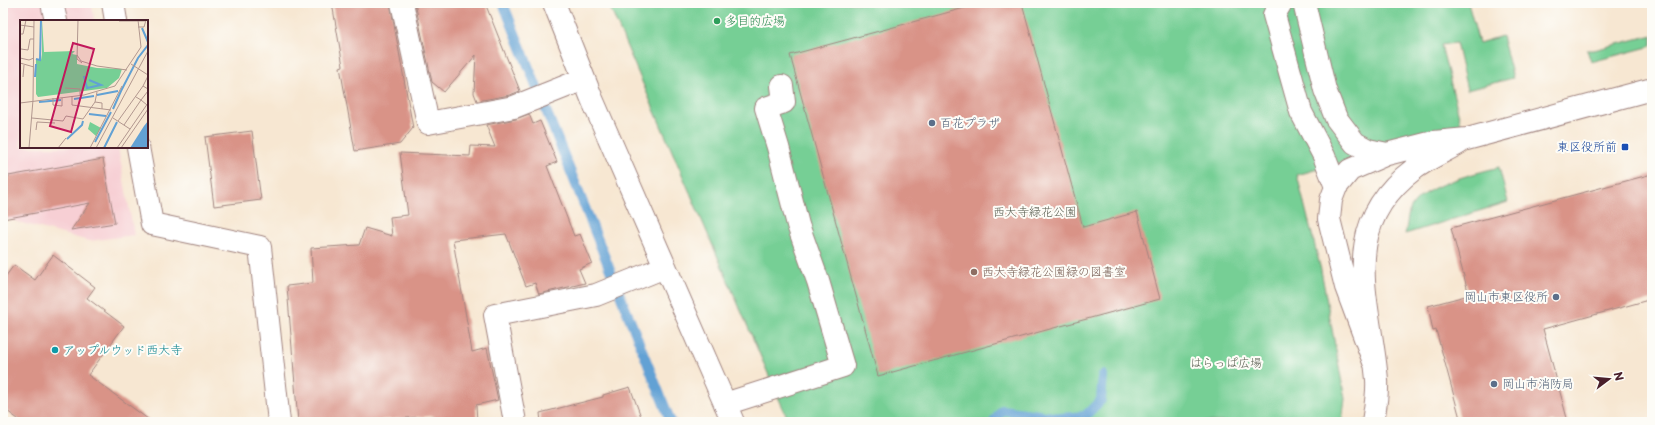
<svg xmlns="http://www.w3.org/2000/svg" width="1655" height="425" font-family="'Playpen Sans','Klee One',sans-serif">
<style>
.built{fill:#f7cfd4}
.green{fill:#76cf95;stroke:#607760}
.lines{fill:none;stroke-linecap:round;stroke-linejoin:round}
.stream{stroke:#62a1d4;stroke-width:10}
.building{fill:#d99387}
.minor-casing{stroke:#a0837e;stroke-width:24}
.minor{stroke:#fff;stroke-width:22}
.leisure-dot{fill:#2e9e5b;stroke:#fdfcf7;stroke-width:1.5}
.service-dot{fill:#5c6f8a;stroke:#fdfcf7;stroke-width:1.5}
.transit-dot{fill:#1a4fb4;stroke:#fdfcf7;stroke-width:1.5}
.education-dot{fill:#8d6e63;stroke:#fdfcf7;stroke-width:1.5}
.culture-dot{fill:#0f9aa8;stroke:#fdfcf7;stroke-width:1.5}
.labels{text-anchor:middle;stroke-width:4;stroke-linejoin:round;paint-order:stroke}
.leisure-label{font-size:12px;fill:#27864d;stroke:#fdfcf7;text-anchor:start}
.service-label{font-size:12px;fill:#4e5e75;stroke:#fdfcf7;text-anchor:start}
.transit-label{font-size:12px;fill:#164399;stroke:#fdfcf7;text-anchor:end}
.park-label{font-size:12px;fill:#595d50;stroke:#fdfcf7}
.education-label{font-size:12px;fill:#785e54;stroke:#fdfcf7;text-anchor:start}
.culture-label{font-size:12px;fill:#0d838f;stroke:#fdfcf7;text-anchor:start}
.inset-river{fill:none;stroke:#62a1d4;stroke-width:2}
.inset-road{fill:none;stroke:#b2978f;stroke-width:1}
.view{fill:#c2185b;fill-opacity:0.15;stroke:#c2185b;stroke-width:2}
.inset-edge{fill:none;stroke:#4a1f2b;stroke-width:2}
</style>
<rect width="100%" height="100%" fill="#fdfcf7"/>
<filter id="ink" filterUnits="userSpaceOnUse"><feTurbulence type="fractalNoise" baseFrequency=".025" numOctaves="2"/><feDisplacementMap in="SourceGraphic" scale="8" xChannelSelector="R" yChannelSelector="G"/><feConvolveMatrix kernelMatrix="1 2 1 2 8 2 1 2 1" color-interpolation-filters="sRGB"/></filter>
<filter id="wash" filterUnits="userSpaceOnUse"><feTurbulence type="fractalNoise" baseFrequency=".012" numOctaves="4" result="noise"/><feDisplacementMap in="SourceGraphic" scale="16" xChannelSelector="R" yChannelSelector="G"/><feGaussianBlur stdDeviation="0.9" result="paint"/><feColorMatrix in="noise" values="0 0 0 0 0 0 0 0 0 0 0 0 0 0 0 0 0 1.4 0 .05"/><feComposite in="paint" operator="in"/></filter>
<g filter="url(#wash)">
<rect width="100%" height="100%" fill="#f7e7d2"/>
<path class="built" d="M 3,3 L 91,3 L 95,21 L 21,21 L 21,147 L 118,147 L 134,235 L 89,241 L 3,218 Z"/>
<path class="green" d="M 608,3 L 1468,3 L 1479,43 L 1502,36 L 1513,78 L 1467,90 L 1456,43 L 1441,45 L 1462,128 L 1297,175 L 1321,270 L 1345,399 L 1342,422 L 789,422 Z
M 1652,35 L 1652,46 L 1591,62 L 1587,50 L 1594,50 Z
M 1499,167 L 1508,202 L 1405,234 C 1407,227 1407,219 1409,212 C 1419,185 1474,174 1499,167 Z"/>
<g class="lines">
<path class="stream" d="M 503,3 L 671,422
M 994,422 L 1002,410 L 1061,418 L 1085,416 L 1101,400 L 1103,375"/>
</g>
<g id="blocks">
<path class="building" d="M 332,3 L 390,3 L 413,128 L 400,144 L 355,151 L 340,67 L 343,66 Z
M 415,3 L 485,3 L 520,91 L 510,95 L 477,101 L 474,93 L 476,55 L 444,92 L 432,82 Z
M 983,3 L 1022,3 L 1083,227 L 1137,212 L 1160,299 L 878,376 L 790,55 Z
M 529,114 L 533,124 L 540,121 L 557,162 L 547,166 L 574,236 L 580,234 L 592,263 L 579,269 L 585,283 L 539,294 L 535,283 L 526,286 L 506,234 L 453,240 L 472,352 L 487,348 L 498,400 L 476,405 L 477,422 L 435,422 L 434,416 L 381,420 L 381,422 L 298,422 L 287,286 L 313,283 L 311,248 L 359,245 L 365,228 L 392,236 L 390,217 L 408,215 L 400,153 L 470,156 L 471,146 L 495,147 L 486,125 L 516,119 Z
M 252,131 L 261,200 L 214,206 L 205,137 Z
M 103,159 L 115,223 L 71,230 L 90,203 L 3,219 L 3,177 Z
M 1652,174 L 1652,299 L 1543,329 L 1568,422 L 1461,422 L 1436,330 L 1433,331 L 1428,306 L 1469,295 L 1451,228 Z
M 53,255 L 95,287 L 87,298 L 124,326 L 88,375 L 152,422 L 22,422 L 3,408 L 3,280 L 14,265 L 35,280 Z
M 630,387 L 643,422 L 541,422 L 540,413 L 603,397 L 603,395 Z"/>
</g>
</g>
<g filter="url(#ink)">
<use href="#blocks" fill-opacity="0" stroke="#a0837e" stroke-width="1"/>
<g class="lines">
<defs>
<path id="minor" d="M 52,3 L 56,21
M 113,3 L 116,21
M 402,3 L 428,123 L 514,107 L 584,79
M 554,3 L 592,99 L 733,422
M 1281,3 L 1274,15 L 1301,112 L 1324,156 L 1336,187
M 1304,3 L 1325,90 L 1336,118 L 1355,143 L 1368,150 L 1387,154
M 138,147 L 152,224 L 260,247 L 279,422
M 1374,362 L 1346,287 L 1329,219 L 1331,200 L 1336,187 L 1350,170 L 1387,154 L 1434,142 L 1467,139 L 1652,89
M 725,404 L 843,366 L 818,281 L 798,225 L 778,147 L 766,108 L 784,102 L 782,86
M 515,422 L 495,315 L 596,295 L 665,267
M 1373,422 C 1375,408 1378,394 1377,380 C 1370,299 1336,228 1414,169 C 1427,159 1444,152 1459,143"/>
</defs>
<use href="#minor" class="minor-casing"/>
<use href="#minor" class="minor"/>
</g>
</g>
<circle class="leisure-dot" cx="717" cy="21" r="4"/>
<g class="service-dot">
<circle cx="932" cy="123" r="4"/>
<circle cx="1556" cy="297" r="4"/>
<circle cx="1494" cy="384" r="4"/>
</g>
<rect class="transit-dot" x="1621" y="143" width="8" height="8" rx="2"/>
<circle class="education-dot" cx="974" cy="272" r="4"/>
<circle class="culture-dot" cx="55" cy="350" r="4"/>
<g class="labels">
<g class="leisure-label">
<text x="725" y="25">多目的広場</text>
</g>
<g class="service-label">
<text x="940" y="127">百花プラザ</text>
<text x="1548" y="301" text-anchor="end">岡山市東区役所</text>
<text x="1502" y="388">岡山市消防局</text>
</g>
<g class="transit-label">
<text x="1617" y="151">東区役所前</text>
</g>
<g class="park-label">
<text x="1035" y="216">西大寺緑花公園</text>
<text x="1226" y="367">はらっぱ広場</text>
</g>
<g class="education-label">
<text x="982" y="276">西大寺緑花公園緑の図書室</text>
</g>
<g class="culture-label">
<text x="63" y="354">アップルウッド西大寺</text>
</g>
</g>
<g transform="translate(20 20)">
<rect width="128" height="128" fill="#f7e7d2"/>
<path d="M 22,0 L 24,32 L 55,31 L 52,34 L 57,35 L 57,44 L 77,48 L 102,49 L 99,58 L 87,68 L 18,77 L 16,74 L 16,39 L 21,40 L 22,34 ZM 70,102 L 81,108 L 76,116 L 68,109 Z" fill="#76cf95"/>
<path d="M 128,101 L 128,128 L 110,128 L 124,106 Z" fill="#62a1d4"/>
<path class="inset-river" d="M 122,8 L 128,22M 16,39 L 20,40 L 21,0M 64,56 L 67,68 L 81,65 L 69,60M 15,57 L 16,44M 101,71 L 118,38 L 128,25M 77,75 L 98,71M 54,79 L 74,76M 19,82 L 41,80M 93,89 L 101,71M 69,94 L 86,96M 47,119 L 62,105 L 63,101M 75,122 L 91,92M 84,128 L 97,102"/>
<path class="inset-road" d="M 58,0 L 57,39 L 62,43M 99,1 L 125,1M 0,5 L 14,7M 118,7 L 124,7 L 126,0M 0,14 L 3,14 L 6,0M 1,29 L 8,30 L 10,19 L 14,19M 57,35 L 61,41 L 77,46 L 107,50M 0,38 L 9,40 L 14,38M 0,43 L 14,47M 111,44 L 128,55M 128,56 L 123,66 L 128,69M 3,57 L 4,45M 45,68 L 60,69 L 60,75M 52,76 L 52,85 L 91,90M 33,78 L 33,85 L 42,86 L 42,78M 75,82 L 82,83 L 82,89M 0,83 L 64,75 L 95,66 L 121,27 L 118,0M 127,85 L 121,80 L 128,71M 12,98 L 43,101 L 46,96 L 63,99 L 75,82 L 77,72M 93,98 L 110,109M 98,101 L 123,66M 104,105 L 121,80 L 116,77M 16,110 L 17,102 L 35,103M 9,128 L 13,80 L 14,0M 38,128 L 46,118M 70,128 L 102,66M 76,128 L 128,31M 97,128 L 128,83M 101,128 L 128,89"/>
<path class="view" d="M 53,23 L 74,29 L 51,112 L 30,106 Z"/>
<rect width="128" height="128" class="inset-edge"/>
</g>
<rect width="1655" height="425" fill="none" stroke="#fdfcf7" stroke-width="16"/>
<g transform="translate(1609 379) rotate(74)" stroke="#fdfcf7" stroke-width="3" paint-order="stroke">
<path d="M0-3L7 15L0 10L-7 15Z" fill="#4a1f2b"/>
<text y="-6" font-size="11" font-weight="bold" text-anchor="middle" fill="#4a1f2b">N</text>
</g>
</svg>
